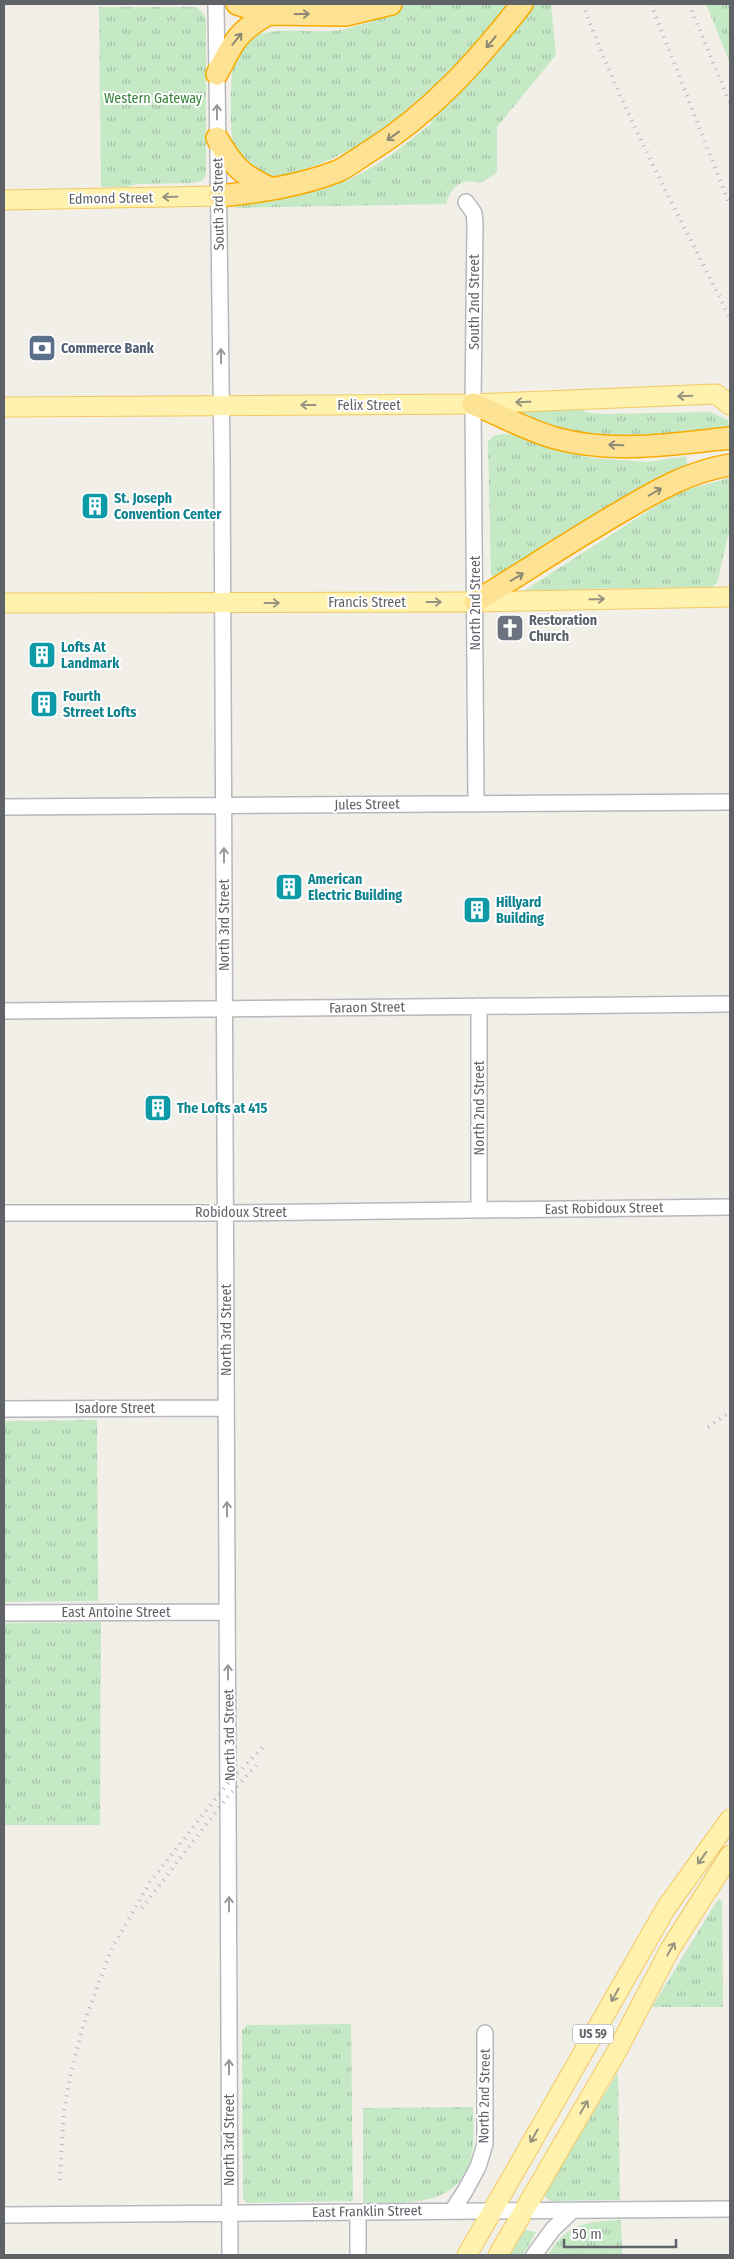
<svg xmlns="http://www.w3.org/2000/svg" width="734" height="2259" font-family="'Fira Sans Condensed',sans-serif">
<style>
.grass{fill:url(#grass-tufts)}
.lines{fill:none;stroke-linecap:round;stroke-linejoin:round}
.minor-casing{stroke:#b5b8bc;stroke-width:18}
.major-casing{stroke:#f2c960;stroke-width:21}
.highway-casing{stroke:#f9ab00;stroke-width:24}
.minor{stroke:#fff;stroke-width:15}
.major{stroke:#fff2af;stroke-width:19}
.highway{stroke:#fde293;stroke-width:21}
.rail{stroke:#b6b7b8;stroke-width:4;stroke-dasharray:1 6;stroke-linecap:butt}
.oneway{stroke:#8e8975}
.oneway2{stroke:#979a9d}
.oneway3{stroke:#979581}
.labels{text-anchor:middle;stroke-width:4;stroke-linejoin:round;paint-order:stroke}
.shield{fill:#fff;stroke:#8f9295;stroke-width:1}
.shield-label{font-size:12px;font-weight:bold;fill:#5f6368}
.park-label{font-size:14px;fill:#348238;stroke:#fff}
.street-label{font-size:14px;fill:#5f6368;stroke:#fff}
.service-label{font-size:14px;font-weight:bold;fill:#4e5e75;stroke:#fff;text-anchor:start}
.culture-label{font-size:14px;font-weight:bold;fill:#0d838f;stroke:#fff;text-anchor:start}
.worship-label{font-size:14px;font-weight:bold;fill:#5b616d;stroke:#fff;text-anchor:start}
</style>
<defs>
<pattern id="grass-tufts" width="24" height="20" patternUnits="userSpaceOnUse" patternTransform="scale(1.25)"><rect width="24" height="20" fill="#c5e8c5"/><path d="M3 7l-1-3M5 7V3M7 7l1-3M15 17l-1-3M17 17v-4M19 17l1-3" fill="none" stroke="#a3c0a4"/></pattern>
</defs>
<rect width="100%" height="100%" fill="#f1efe8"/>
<path class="grass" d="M 364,4 L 551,4 L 556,55 L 497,127 L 497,173 L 480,183 C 461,177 451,187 446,204 L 234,208 C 253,198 277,199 298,194 C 319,188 340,184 360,174 C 387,160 409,141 432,123 L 416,104 L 357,147 L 318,165 L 289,174 L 290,178 C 282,179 274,181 267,177 C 261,175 237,156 235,151 C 229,138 230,74 234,59 C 235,54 240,47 244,43 C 264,23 314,35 341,30 C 351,28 361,24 371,22 Z
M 706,4 L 730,4 L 730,63 Z
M 99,7 L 196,7 L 203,13 L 206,21 L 206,175 L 202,181 L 193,183 L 137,184 L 128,187 L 101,187 Z
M 575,406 L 586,412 L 597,414 L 710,412 L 728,420 L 730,431 L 613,438 L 570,431 L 527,416 L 523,420 L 491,407 Z
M 504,434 L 512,434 L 557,450 L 592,458 L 647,462 L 686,456 L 688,469 L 494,579 L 491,575 L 488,442 L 493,436 Z
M 730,478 L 730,528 L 717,583 L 712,587 L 580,589 L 517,595 L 678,492 Z
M 97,1420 L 98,1601 L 4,1602 L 4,1421 Z
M 101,1622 L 100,1825 L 4,1825 L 4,1623 Z
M 718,1899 L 722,1901 L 723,2007 L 652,2007 Z
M 351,2024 L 353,2201 L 247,2203 L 243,2199 L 242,2030 L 247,2025 Z
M 618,2072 L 620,2200 L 551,2201 L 545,2197 L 547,2189 Z
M 473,2107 C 473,2121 475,2138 472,2153 C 462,2209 407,2202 363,2203 L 363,2108 Z
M 621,2220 L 622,2255 L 548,2255 C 567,2223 586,2222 621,2220 Z
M 525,2230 L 536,2232 L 523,2255 L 510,2255 Z"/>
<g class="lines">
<defs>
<path id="minor" d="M 216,4 L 222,453 L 230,2255
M 466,202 L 474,213 L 475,223 L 473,404 L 476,802
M 4,807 L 730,802
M 4,1011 L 730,1004
M 479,1210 L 479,1006
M 4,1213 L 225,1213 L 730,1207
M 4,1409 L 226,1408
M 4,1613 L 227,1612
M 452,2211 L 465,2191 L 478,2167 L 485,2144 L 485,2033
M 4,2215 L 730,2209
M 358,2255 L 358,2212
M 534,2255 L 553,2229 L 572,2211"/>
<path id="major" d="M 4,200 L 219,196
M 4,407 L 473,404 L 716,394 L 730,405
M 4,603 L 475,602 L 730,597
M 467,2255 L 666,1908 L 730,1819
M 498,2255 L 617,2051 L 670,1949 L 730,1855"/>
<path id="highway" d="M 237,4 L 269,14 L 346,15 L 391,4
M 217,74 C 233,43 237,31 269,14
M 217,138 C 234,167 241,175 272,189
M 219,196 C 259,192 300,186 338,171 C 349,166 360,157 370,151 C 431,113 478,60 522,4
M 473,404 C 500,415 527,430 555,438 C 612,454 673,444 730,438
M 475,602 C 524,572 572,540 622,511 C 656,491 690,471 730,465"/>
</defs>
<use href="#minor" class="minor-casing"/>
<use href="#major" class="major-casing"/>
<use href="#highway" class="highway-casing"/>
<use href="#minor" class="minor"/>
<use href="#major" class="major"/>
<use href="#highway" class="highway"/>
<path class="rail" d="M 583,4 C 622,112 679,215 730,318
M 651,4 L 730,206
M 689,4 L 730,103
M 708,1427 L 730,1412
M 142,1908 L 229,1795 L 258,1764
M 60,2180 L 64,2111 L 70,2077 L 83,2026 L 111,1950 L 150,1882 L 229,1782 L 264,1746"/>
</g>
<defs><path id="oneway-shaft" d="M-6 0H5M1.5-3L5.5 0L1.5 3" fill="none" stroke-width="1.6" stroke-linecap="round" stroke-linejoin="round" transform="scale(1.25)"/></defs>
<g class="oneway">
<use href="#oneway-shaft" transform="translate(302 14)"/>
<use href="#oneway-shaft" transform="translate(237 39) rotate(-51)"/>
<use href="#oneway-shaft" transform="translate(491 42) rotate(130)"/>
<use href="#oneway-shaft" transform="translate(393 136) rotate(144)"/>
<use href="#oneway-shaft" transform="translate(616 445) rotate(-178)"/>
<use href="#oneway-shaft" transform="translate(655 492) rotate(-30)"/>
<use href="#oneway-shaft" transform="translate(517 577) rotate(-31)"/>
</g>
<g class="oneway2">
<use href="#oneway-shaft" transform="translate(217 112) rotate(-90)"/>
<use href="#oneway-shaft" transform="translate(221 356) rotate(-91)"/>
<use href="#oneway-shaft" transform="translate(224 855) rotate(-90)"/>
<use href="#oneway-shaft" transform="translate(227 1509) rotate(-90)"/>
<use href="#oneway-shaft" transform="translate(228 1672) rotate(-90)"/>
<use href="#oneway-shaft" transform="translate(229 1904) rotate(-90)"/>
<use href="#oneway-shaft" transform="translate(229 2067) rotate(-90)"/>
</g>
<g class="oneway3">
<use href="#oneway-shaft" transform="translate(170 197) rotate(179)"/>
<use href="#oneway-shaft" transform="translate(685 396) rotate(178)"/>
<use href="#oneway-shaft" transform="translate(523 402) rotate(178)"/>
<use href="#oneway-shaft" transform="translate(308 405) rotate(180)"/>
<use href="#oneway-shaft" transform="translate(597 599) rotate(-1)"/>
<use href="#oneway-shaft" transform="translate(434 602)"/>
<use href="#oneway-shaft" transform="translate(272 603)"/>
<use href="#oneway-shaft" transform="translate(702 1858) rotate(126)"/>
<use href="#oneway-shaft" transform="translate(671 1949) rotate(-60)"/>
<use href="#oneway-shaft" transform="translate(615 1995) rotate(119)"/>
<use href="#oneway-shaft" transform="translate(584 2107) rotate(-60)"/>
<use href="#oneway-shaft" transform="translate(534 2136) rotate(119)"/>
</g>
<defs>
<symbol id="bank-square" viewBox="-11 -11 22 22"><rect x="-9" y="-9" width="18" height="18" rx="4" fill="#5c6f8a" stroke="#fff"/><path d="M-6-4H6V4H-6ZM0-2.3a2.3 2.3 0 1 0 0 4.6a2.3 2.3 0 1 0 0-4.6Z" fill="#fff"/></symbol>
<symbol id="building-square" viewBox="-11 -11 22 22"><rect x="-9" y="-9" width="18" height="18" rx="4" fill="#0f9aa8" stroke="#fff"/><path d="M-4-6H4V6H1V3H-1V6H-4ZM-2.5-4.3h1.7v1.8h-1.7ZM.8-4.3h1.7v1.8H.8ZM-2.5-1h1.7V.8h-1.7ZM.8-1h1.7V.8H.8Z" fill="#fff"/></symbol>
<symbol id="church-square" viewBox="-11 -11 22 22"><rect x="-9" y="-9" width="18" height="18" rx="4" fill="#6b7280" stroke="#fff"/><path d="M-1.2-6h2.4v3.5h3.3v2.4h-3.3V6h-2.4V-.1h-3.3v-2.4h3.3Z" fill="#fff"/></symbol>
</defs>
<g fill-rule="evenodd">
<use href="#bank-square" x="26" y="332" width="32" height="32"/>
<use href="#building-square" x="79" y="490" width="32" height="32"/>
<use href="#church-square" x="494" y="612" width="32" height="32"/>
<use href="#building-square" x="26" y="639" width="32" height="32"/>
<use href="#building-square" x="28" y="688" width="32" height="32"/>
<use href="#building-square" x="273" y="871" width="32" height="32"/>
<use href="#building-square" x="461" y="894" width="32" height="32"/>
<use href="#building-square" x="142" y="1092" width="32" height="32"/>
</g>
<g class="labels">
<rect class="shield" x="573" y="2024.5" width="40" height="19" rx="4"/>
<g class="shield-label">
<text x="593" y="2038">US 59</text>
</g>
<g class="park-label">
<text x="153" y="103">Western Gateway</text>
</g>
<g class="street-label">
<text transform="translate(111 198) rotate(-1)" y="5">Edmond Street</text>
<text transform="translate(218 204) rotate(-91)" y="5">South 3rd Street</text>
<text transform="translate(474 302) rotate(-90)" y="5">South 2nd Street</text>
<text x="369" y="410">Felix Street</text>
<text x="367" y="607">Francis Street</text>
<text transform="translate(475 603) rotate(-90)" y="5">North 2nd Street</text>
<text transform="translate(367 804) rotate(-1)" y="5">Jules Street</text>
<text transform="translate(224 925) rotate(-90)" y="5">North 3rd Street</text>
<text transform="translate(367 1007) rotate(-1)" y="5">Faraon Street</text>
<text transform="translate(479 1108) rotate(-90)" y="5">North 2nd Street</text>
<text transform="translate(604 1208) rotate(-1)" y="5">East Robidoux Street</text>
<text x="241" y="1217">Robidoux Street</text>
<text transform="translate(226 1330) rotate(-90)" y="5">North 3rd Street</text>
<text x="115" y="1413">Isadore Street</text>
<text x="116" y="1617">East Antoine Street</text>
<text transform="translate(229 1735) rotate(-91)" y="5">North 3rd Street</text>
<text transform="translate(484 2096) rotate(-89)" y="5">North 2nd Street</text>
<text transform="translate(229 2140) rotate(-90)" y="5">North 3rd Street</text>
<text transform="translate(367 2211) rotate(-1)" y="5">East Franklin Street</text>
</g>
<g class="service-label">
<text x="61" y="353">Commerce Bank</text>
</g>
<g class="culture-label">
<text x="114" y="503">St. Joseph<tspan x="114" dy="16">Convention Center</tspan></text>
<text x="61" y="652">Lofts At<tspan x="61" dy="16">Landmark</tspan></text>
<text x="63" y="701">Fourth<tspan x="63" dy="16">Strreet Lofts</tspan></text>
<text x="308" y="884">American<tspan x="308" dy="16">Electric Building</tspan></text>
<text x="496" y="907">Hillyard<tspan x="496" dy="16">Building</tspan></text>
<text x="177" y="1113">The Lofts at 415</text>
</g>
<g class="worship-label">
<text x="529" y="625">Restoration<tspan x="529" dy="16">Church</tspan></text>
</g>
</g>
<rect width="734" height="2259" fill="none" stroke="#5f6368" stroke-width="10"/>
<path d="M564 2239v8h112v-8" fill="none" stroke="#5f6368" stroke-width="2.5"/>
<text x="572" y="2239" font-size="15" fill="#5f6368" stroke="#ffffff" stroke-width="4" paint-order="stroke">50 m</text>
</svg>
